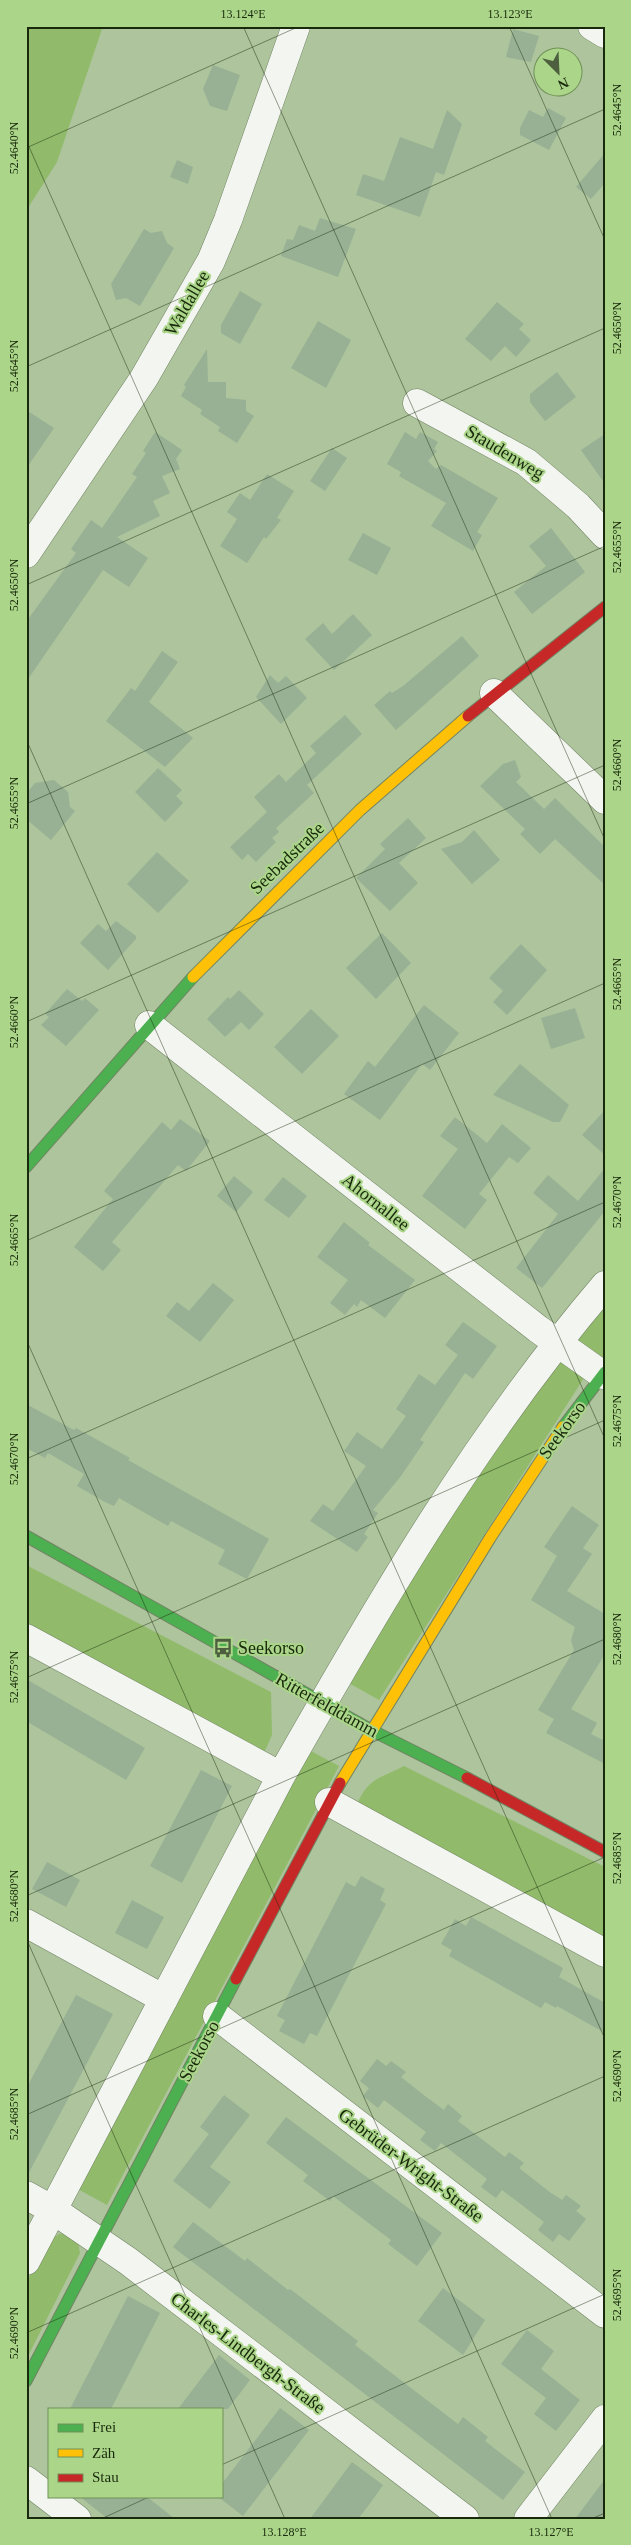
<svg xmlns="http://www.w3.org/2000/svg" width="631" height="2545" font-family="'Times New Roman',serif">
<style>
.green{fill:#91bb6a}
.building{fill:#98b194}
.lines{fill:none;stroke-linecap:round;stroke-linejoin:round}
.street-casing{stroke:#728464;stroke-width:29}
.fast-casing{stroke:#728464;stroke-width:13}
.slow-casing{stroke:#728464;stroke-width:13}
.jam-casing{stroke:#728464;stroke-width:13}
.street{stroke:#f3f6f0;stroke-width:28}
.fast{stroke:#4caf50;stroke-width:11}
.slow{stroke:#ffc107;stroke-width:11}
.jam{stroke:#c62828;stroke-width:11}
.ticks{fill:none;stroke:#19290b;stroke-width:1;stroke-opacity:0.45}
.labels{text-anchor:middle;stroke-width:4;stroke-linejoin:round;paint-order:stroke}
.street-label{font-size:18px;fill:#19290b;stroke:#abd68a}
.poi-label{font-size:18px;fill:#19290b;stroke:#abd68a;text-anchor:start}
.neatline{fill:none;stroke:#19290b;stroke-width:2}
.ticks-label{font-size:12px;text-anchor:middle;fill:#19290b}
</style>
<rect width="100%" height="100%" fill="#adc49c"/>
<path class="green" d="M 26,26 L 103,26 L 57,162 L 26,211 Z
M 605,1298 L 605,1356 L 600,1360 L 575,1343 Z
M 560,1357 L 587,1373 L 379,1700 L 347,1682 L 445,1520 Z
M 26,1565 L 271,1692 L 272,1735 L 264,1753 L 26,1626 Z
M 307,1749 L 339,1766 L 107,2205 L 76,2188 Z
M 404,1766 L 605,1867 L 605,1943 L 357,1804 C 369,1777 380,1779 404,1766 Z
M 59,2234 L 64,2234 L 78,2243 L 80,2253 L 26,2360 L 26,2283 L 48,2242 Z"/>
<path class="building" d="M 513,29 L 539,36 L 531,62 L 506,57 Z
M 213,65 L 240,75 L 227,111 L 210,106 L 203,89 Z
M 548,108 L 566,118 L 549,150 L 520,135 L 520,128 L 529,110 L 543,117 Z
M 447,110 L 462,124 L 444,175 L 436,172 L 420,217 L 356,195 L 363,174 L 384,181 L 400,137 L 433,149 Z
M 605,153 L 605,183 L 591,199 L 576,187 Z
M 177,160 L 193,167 L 188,184 L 170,177 Z
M 320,218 L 356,229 L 338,277 L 281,256 L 287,239 L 293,240 L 299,225 L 315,231 Z
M 144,229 L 151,233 L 162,231 L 167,243 L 174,248 L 140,306 L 126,298 L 116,300 L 111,284 Z
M 240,291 L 262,304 L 240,344 L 221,333 L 221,325 Z
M 497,302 L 524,324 L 519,329 L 531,340 L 516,357 L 505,346 L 491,361 L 465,339 Z
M 318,321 L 351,340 L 326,388 L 291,368 Z
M 207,349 L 208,382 L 226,382 L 226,398 L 246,400 L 246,411 L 254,416 L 237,443 L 218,431 L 220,427 L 200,414 L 202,410 L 181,396 L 186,387 L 184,385 Z
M 557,372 L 576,397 L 545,421 L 530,402 L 530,394 Z
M 26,410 L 54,428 L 26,469 Z
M 155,432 L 182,450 L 176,459 L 180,469 L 162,476 L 170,493 L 153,501 L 160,516 L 117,537 L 148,558 L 129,587 L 103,570 L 26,682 L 26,622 L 76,553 L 71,549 L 91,520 L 102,528 L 137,477 L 132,474 L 146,453 L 143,451 Z
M 405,432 L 416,439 L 420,432 L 438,442 L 434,449 L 437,451 L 428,461 L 436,469 L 441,465 L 498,498 L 477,532 L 482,535 L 473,551 L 431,526 L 446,503 L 399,476 L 401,472 L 387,464 Z
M 605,434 L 605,484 L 581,450 Z
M 332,448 L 347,458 L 325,491 L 310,481 Z
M 267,474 L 294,491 L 277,518 L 281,520 L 266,539 L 264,537 L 247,563 L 220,546 L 237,519 L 227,512 L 240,493 L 250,500 Z
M 551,528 L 585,572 L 532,614 L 514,592 L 546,566 L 529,546 Z
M 363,533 L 391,548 L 377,575 L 348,560 Z
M 353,614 L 372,635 L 334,670 L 305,639 L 323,623 L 332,634 Z
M 462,636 L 479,656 L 396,730 L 374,705 L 390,691 L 392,693 L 403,686 Z
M 162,651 L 178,662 L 149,702 L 193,738 L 165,767 L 106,721 L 131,688 L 135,691 Z
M 270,675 L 278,683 L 286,676 L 307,698 L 281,724 L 256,697 Z
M 345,715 L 362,734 L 307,785 L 314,793 L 276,828 L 279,832 L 272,838 L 276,842 L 256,862 L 248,854 L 242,860 L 230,847 L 267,812 L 254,797 L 279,774 L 286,782 L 316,753 L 310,746 Z
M 515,760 L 521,777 L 516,782 L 544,809 L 555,798 L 605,847 L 605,885 L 555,839 L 540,854 L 520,834 L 525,829 L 480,786 L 503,764 Z
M 158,768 L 182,790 L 176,796 L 183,803 L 165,822 L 135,792 Z
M 54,780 L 68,792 L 70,807 L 75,811 L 51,840 L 26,819 L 26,794 L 35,783 Z
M 408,818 L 426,838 L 399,863 L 418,883 L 390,911 L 356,878 L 385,849 L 380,844 Z
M 474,830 L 500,860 L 472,884 L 441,849 L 462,842 Z
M 157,852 L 189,881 L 158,913 L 127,884 Z
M 116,921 L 136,936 L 136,939 L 108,970 L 80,943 L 98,924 L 106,931 Z
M 382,933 L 411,963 L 376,999 L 346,968 Z
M 521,944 L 547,970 L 507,1015 L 493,1002 L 503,991 L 489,978 Z
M 67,989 L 82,1001 L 85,998 L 99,1010 L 66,1046 L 41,1025 L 49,1017 L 45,1014 Z
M 239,990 L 264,1014 L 249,1030 L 241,1022 L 225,1037 L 207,1019 L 228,997 L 230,999 Z
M 424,1005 L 459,1033 L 430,1070 L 422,1064 L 380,1120 L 344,1094 L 368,1061 L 375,1067 Z
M 575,1008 L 585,1038 L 551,1049 L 541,1018 Z
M 311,1009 L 339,1036 L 302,1074 L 274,1047 Z
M 520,1064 L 569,1105 L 560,1122 L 553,1122 L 493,1095 Z
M 605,1110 L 605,1155 L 582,1135 Z
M 455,1117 L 487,1143 L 502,1124 L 531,1148 L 518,1163 L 509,1157 L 479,1194 L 487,1200 L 465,1229 L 422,1196 L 458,1149 L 440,1136 Z
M 180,1119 L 210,1141 L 186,1171 L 178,1165 L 112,1242 L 121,1250 L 103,1271 L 74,1247 L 113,1199 L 104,1191 L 162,1122 L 171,1130 Z
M 605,1168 L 605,1211 L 542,1288 L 516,1268 L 558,1214 L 533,1193 L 548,1175 L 578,1201 Z
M 234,1176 L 253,1192 L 236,1212 L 217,1196 Z
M 283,1177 L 307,1196 L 289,1218 L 264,1200 Z
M 344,1222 L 370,1243 L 368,1245 L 415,1280 L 385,1318 L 361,1300 L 357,1307 L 354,1304 L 345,1315 L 330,1303 L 348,1280 L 317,1257 Z
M 213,1283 L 234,1300 L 200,1342 L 166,1316 L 177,1302 L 189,1311 Z
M 463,1322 L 497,1346 L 473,1379 L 465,1373 L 420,1440 L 424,1442 L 401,1476 L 373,1510 L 378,1513 L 364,1534 L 368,1537 L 357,1552 L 310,1521 L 323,1504 L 333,1511 L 366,1466 L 344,1451 L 357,1432 L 382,1449 L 406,1416 L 396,1409 L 419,1374 L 435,1385 L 458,1355 L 445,1345 Z
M 26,1404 L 74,1430 L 76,1428 L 130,1458 L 128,1460 L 269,1539 L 247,1579 L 218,1564 L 225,1550 L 171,1521 L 168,1526 L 119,1498 L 114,1506 L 105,1502 L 77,1486 L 84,1474 L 48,1453 L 45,1458 L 26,1448 Z
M 572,1506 L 599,1525 L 583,1548 L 592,1554 L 567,1591 L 605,1614 L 605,1654 L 571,1709 L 597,1723 L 591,1734 L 605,1741 L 605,1764 L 546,1733 L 554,1719 L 538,1710 L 574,1650 L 571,1640 L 575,1627 L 531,1600 L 557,1556 L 544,1547 Z
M 26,1679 L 145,1748 L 126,1780 L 26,1721 Z
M 201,1770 L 232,1786 L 182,1883 L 150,1866 Z
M 47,1862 L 80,1880 L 66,1907 L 32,1889 Z
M 361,1876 L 385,1889 L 380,1900 L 386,1904 L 317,2036 L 310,2033 L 304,2044 L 279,2031 L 285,2020 L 277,2016 L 346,1882 L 355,1887 Z
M 132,1900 L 164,1917 L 147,1949 L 115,1933 Z
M 471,1917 L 563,1968 L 559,1977 L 605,2003 L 605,2033 L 557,2006 L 556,2008 L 545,2002 L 541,2008 L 449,1956 L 452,1950 L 441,1944 L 455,1919 L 466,1926 Z
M 76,1995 L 113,2014 L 26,2178 L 26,2089 Z
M 377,2059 L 386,2066 L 391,2061 L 406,2072 L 401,2077 L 425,2096 L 444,2110 L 448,2104 L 462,2116 L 458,2121 L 505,2157 L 509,2152 L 524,2163 L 519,2168 L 551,2193 L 562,2200 L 566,2195 L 581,2206 L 576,2211 L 586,2219 L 569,2241 L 559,2234 L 553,2242 L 538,2230 L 544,2222 L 502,2190 L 496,2198 L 481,2187 L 487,2179 L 441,2143 L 435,2151 L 420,2140 L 426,2132 L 384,2100 L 378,2108 L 363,2096 L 369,2088 L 360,2081 Z
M 224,2095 L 250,2115 L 210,2167 L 231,2182 L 210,2209 L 173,2181 L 209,2134 L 200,2127 Z
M 286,2117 L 442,2233 L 417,2266 L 388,2244 L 391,2240 L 333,2196 L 330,2201 L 303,2181 L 308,2175 L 266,2143 Z
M 193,2222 L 245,2261 L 247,2258 L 288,2290 L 290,2289 L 358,2341 L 355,2345 L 458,2424 L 463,2417 L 488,2437 L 485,2441 L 525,2472 L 503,2500 L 173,2247 Z
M 443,2288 L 485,2320 L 463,2355 L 418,2321 Z
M 128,2296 L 160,2313 L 111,2409 L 70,2409 Z
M 527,2330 L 554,2351 L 541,2369 L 580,2400 L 556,2431 L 534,2414 L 546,2398 L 501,2364 Z
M 219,2355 L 250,2380 L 228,2409 L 178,2409 Z
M 280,2408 L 309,2430 L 243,2516 L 217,2496 L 221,2496 L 221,2485 Z
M 352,2462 L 383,2485 L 371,2502 L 358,2519 L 310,2519 Z
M 605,2479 L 605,2519 L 575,2519 Z
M 79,2496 L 146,2496 L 175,2519 L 108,2519 Z"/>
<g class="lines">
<defs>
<path id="street" d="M 592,26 L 605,34
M 417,403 L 526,462 L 578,506 L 605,535
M 26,554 L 144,378 L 211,261 L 228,220 L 296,26
M 494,693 L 605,800
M 149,1025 L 538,1329 L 603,1375
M 26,1638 L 281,1776
M 329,1802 L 605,1953
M 26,1923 L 164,1999
M 217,2016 L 605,2314
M 26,2195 L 53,2210 L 128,2261 L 465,2519
M 26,2261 L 281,1776 C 378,1605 477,1435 605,1285
M 26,2480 L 77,2519
M 528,2519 L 605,2419"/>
<path id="fast" d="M 26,1167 L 193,977
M 563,1427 L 605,1372
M 26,1536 L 371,1730 L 467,1778
M 26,2381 L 236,1979"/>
<path id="slow" d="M 193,977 L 360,810 L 468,716
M 340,1783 L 490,1538 L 563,1427"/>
<path id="jam" d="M 468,716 L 605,607
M 467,1778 L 605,1852
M 236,1979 L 340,1783"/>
</defs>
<use href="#street" class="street-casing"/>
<use href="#fast" class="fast-casing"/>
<use href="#slow" class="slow-casing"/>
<use href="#jam" class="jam-casing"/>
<use href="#street" class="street"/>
<use href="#fast" class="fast"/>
<use href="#slow" class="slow"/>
<use href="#jam" class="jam"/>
</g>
<path class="ticks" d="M 243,26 L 605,840M 509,26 L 605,240M 26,140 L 605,1439M 26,148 L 300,26M 26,367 L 605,109M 26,585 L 605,328M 26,739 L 605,2039M 26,804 L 605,546M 26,1022 L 605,765M 26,1241 L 605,983M 26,1339 L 552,2519M 26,1459 L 605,1202M 26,1678 L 605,1420M 26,1896 L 605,1639M 26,1938 L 285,2519M 26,2115 L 605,1857M 26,2333 L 605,2076M 221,2465 L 605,2294M 101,2519 L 151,2496M 591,2519 L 605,2513"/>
<defs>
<symbol id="bus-bare" viewBox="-9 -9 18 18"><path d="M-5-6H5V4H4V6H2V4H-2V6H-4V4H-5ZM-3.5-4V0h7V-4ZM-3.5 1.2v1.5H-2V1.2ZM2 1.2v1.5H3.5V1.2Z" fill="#4d5f3e" stroke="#abd68a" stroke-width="2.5" paint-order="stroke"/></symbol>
</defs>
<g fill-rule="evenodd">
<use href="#bus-bare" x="209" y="1634" width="28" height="28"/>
</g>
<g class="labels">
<g class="street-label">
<text transform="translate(187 303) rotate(-60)" y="6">Waldallee</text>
<text transform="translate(505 452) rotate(31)" y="6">Staudenweg</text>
<text transform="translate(287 858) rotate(-44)" y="6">Seebadstraße</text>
<text transform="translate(376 1202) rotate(38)" y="6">Ahornallee</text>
<text transform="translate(562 1430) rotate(-54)" y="6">Seekorso</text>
<text transform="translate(327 1705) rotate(29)" y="6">Ritterfelddamm</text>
<text transform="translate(199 2051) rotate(-62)" y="6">Seekorso</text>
<text transform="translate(411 2165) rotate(37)" y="6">Gebrüder-Wright-Straße</text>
<text transform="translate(248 2353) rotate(37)" y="6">Charles-Lindbergh-Straße</text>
</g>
<g class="poi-label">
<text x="238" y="1654">Seekorso</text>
</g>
</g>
<rect width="631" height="2545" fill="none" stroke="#abd68a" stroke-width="55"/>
<rect x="48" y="2408" width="175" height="90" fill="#abd68a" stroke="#719157"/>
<rect x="58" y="2424" width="25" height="8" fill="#4caf50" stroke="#719157"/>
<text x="92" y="2432" font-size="15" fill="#19290b">Frei</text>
<rect x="58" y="2449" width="25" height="8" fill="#ffc107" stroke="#719157"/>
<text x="92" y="2458" font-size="15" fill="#19290b">Zäh</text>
<rect x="58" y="2474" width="25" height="8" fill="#c62828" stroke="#719157"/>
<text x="92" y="2482" font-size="15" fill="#19290b">Stau</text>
<g transform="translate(558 72) rotate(156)"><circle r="24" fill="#abd68a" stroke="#719157"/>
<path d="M0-4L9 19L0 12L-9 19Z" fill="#4d5f3e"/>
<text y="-8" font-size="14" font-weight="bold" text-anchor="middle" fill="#19290b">N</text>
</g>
<rect x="28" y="28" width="576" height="2490" class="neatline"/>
<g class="ticks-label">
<text x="243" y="18">13.124°E</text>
<text x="510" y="18">13.123°E</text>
<text transform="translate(617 110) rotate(-90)" y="4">52.4645°N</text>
<text transform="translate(14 148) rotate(-90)" y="4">52.4640°N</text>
<text transform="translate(617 328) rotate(-90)" y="4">52.4650°N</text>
<text transform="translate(14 366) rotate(-90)" y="4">52.4645°N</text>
<text transform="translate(617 547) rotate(-90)" y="4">52.4655°N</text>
<text transform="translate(14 585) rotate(-90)" y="4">52.4650°N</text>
<text transform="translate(617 765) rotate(-90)" y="4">52.4660°N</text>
<text transform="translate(14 803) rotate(-90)" y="4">52.4655°N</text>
<text transform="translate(617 984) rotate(-90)" y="4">52.4665°N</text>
<text transform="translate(14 1022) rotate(-90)" y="4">52.4660°N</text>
<text transform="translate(617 1202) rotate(-90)" y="4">52.4670°N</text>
<text transform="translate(14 1240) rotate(-90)" y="4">52.4665°N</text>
<text transform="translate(617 1421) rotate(-90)" y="4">52.4675°N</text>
<text transform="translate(14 1459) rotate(-90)" y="4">52.4670°N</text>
<text transform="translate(617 1639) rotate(-90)" y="4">52.4680°N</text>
<text transform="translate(14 1677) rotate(-90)" y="4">52.4675°N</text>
<text transform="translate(617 1858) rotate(-90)" y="4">52.4685°N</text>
<text transform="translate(14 1896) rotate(-90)" y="4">52.4680°N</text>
<text transform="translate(617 2076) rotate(-90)" y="4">52.4690°N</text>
<text transform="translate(14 2114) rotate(-90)" y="4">52.4685°N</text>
<text transform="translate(617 2295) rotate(-90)" y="4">52.4695°N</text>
<text transform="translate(14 2333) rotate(-90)" y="4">52.4690°N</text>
<text x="284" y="2536">13.128°E</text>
<text x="551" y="2536">13.127°E</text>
</g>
</svg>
